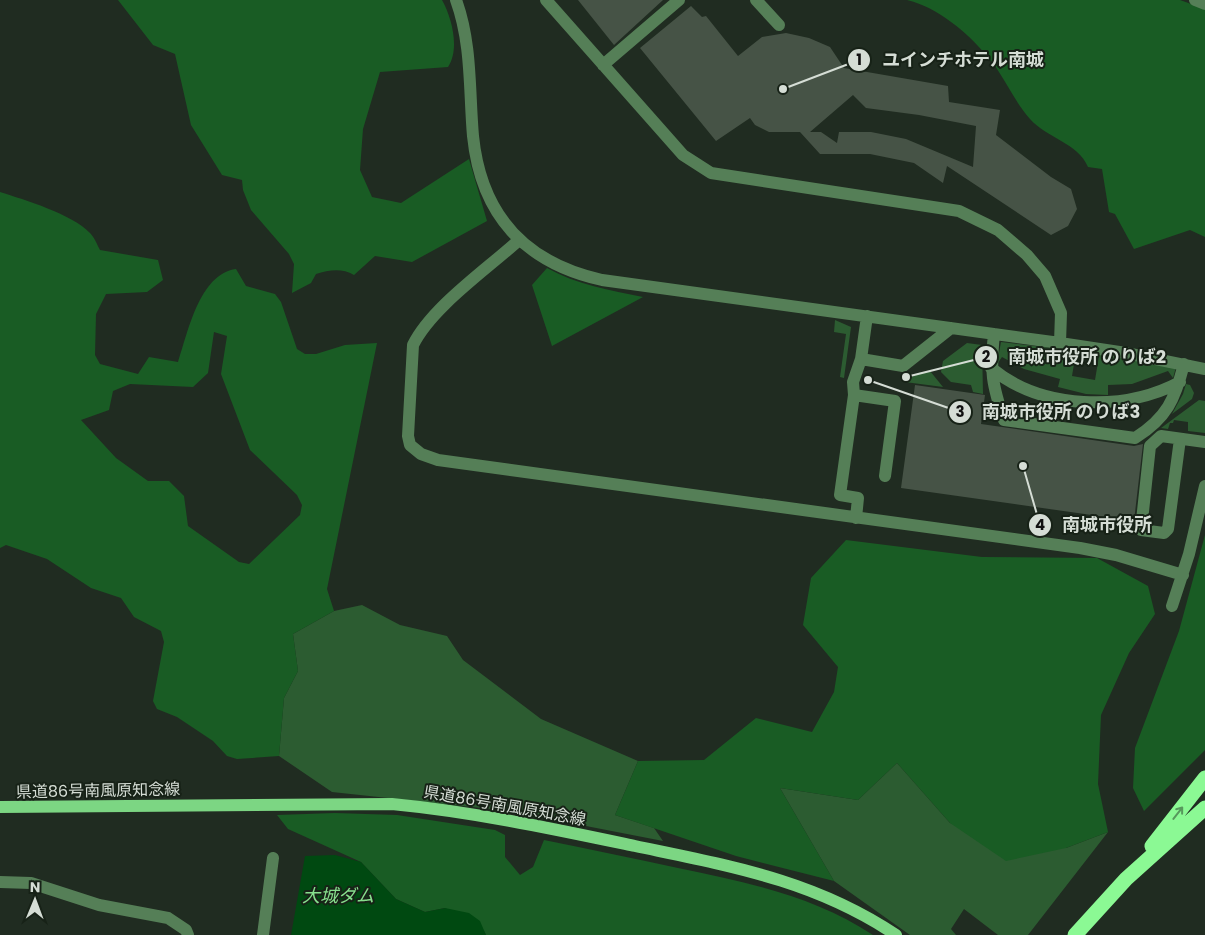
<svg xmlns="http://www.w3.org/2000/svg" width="1205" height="935" font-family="Poppins,'Noto Sans JP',sans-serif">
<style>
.green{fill:#2c5c31;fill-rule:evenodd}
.forest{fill:#195c24;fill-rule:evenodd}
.water{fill:#004911}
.building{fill:#465346;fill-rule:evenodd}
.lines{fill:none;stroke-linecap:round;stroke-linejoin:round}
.minor{stroke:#557f57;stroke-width:12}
.major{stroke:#7cd683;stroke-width:12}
.highway{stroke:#8bf994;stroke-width:15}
.oneway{stroke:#57985c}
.labels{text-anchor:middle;stroke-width:4;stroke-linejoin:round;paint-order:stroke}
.street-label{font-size:16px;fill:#d5ddd5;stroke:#172217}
.water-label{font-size:18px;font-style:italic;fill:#87de8d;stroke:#172217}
.leader{fill:none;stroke:#d5ddd5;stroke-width:2}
.callout-dot{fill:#d5ddd5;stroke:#172217;stroke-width:2}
.mark-label{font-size:15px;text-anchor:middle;font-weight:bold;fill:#111}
.callout-label{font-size:18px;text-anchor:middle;font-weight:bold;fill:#d5ddd5;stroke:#172217;stroke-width:4;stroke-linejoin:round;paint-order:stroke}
</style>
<rect width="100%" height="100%" fill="#202c21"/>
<path class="green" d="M 835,320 L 851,327 L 844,378 L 840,377 L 846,334 L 834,332 Z
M 1001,342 L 1132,358 L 1176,367 L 1173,378 L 1168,371 L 1132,384 L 1108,385 L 1108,395 L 1086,394 L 1058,387 L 1060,379 L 1024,369 L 1002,357 L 997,364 ZM 1076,352 L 1099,356 L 1095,380 L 1072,376 Z
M 967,343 L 982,345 L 983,394 L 973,392 L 971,385 L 951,382 L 941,372 L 943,361 Z
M 930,371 L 943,387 L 905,382 L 918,373 Z
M 1186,384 L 1190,385 L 1194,393 L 1192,399 L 1172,414 L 1183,394 Z
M 1199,400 L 1205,401 L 1205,433 L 1188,431 L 1188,422 L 1174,420 L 1173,423 L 1170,423 L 1168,429 L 1161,428 Z
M 362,605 L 400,625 L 447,636 L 463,660 L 541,719 L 638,761 L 615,815 L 654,828 L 663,841 L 509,811 L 332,792 L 279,756 L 284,698 L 298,671 L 293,634 L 334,611 Z
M 897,763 L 950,823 L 1066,848 L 1108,832 L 1028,935 L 998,935 L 964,909 L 951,929 L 956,935 L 910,935 L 834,881 L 780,788 L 858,800 Z"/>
<path class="forest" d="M 118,0 L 442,0 C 452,18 460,49 448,67 L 380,72 L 363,129 L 360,170 L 372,197 L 401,203 L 469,159 L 487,221 L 412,262 L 375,256 L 354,275 C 342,268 329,270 316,274 L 311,283 L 292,293 L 294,264 L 289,254 L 251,210 L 243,190 L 242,180 L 222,175 L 191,125 L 175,54 L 153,45 Z
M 907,0 L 1180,0 L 1205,9 L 1205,237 L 1190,230 L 1134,249 L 1115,214 L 1109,212 L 1102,169 L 1088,167 C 1078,143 1047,138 1030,119 C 1013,100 1004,75 987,56 C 967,32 937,7 907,0 Z
M 0,192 C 25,200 72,214 90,233 C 94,237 97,244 100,250 L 158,260 L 163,280 L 147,292 L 106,294 L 96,314 L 95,355 L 100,364 L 138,374 L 149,357 L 178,362 C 188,333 199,274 236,269 L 246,286 L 275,294 L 281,302 L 297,349 L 305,354 L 316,354 L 345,345 L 377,343 L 327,589 L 334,611 L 293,634 L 298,671 L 284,698 L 279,756 L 237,759 L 227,756 L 213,741 L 177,717 L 157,709 L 153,701 L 164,642 L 161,631 L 134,617 L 121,598 L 91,588 L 47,559 L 6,545 L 0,548 ZM 214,332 L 227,336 L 221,374 L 250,450 L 297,495 L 302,505 L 300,515 L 249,564 L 239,562 L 188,526 L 184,496 L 169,481 L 148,481 L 116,458 L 81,420 L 109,410 L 113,391 L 130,384 L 193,387 L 208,373 Z
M 547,268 C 577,285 610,290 643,297 L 552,346 L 532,285 Z
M 1205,535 L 1205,750 L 1144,811 L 1133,788 L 1135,748 L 1179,631 Z
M 846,540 L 982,557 L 1097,558 L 1148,586 L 1155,614 L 1129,653 L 1101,715 L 1098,784 L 1108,832 L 1066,848 L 1006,861 L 950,823 L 897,763 L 858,800 L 780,788 L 834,881 L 736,856 L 615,815 L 638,761 L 704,760 L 756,718 L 812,732 L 834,692 L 838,667 L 803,625 L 811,578 Z
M 335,813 L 397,815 L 495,830 L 505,835 L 505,857 L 520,875 L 533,867 L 544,840 C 588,849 633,858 678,868 C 746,882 815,896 873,935 L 486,935 L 484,931 L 445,908 L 425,912 L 396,899 L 361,862 L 288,829 L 277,815 Z"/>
<path class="water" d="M 335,855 L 361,862 L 396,899 L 425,912 L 445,908 L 469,913 L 480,921 L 486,935 L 291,935 L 305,856 Z"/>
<path class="building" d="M 578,0 L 663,0 L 614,45 Z
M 691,6 L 702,17 L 706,16 L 738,56 L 762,37 L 786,33 L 809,38 L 830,47 L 844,68 L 948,86 L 949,102 L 1000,110 L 996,135 L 1051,177 L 1071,189 L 1077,209 L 1068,226 L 1051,235 L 947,166 L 943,183 L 914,163 L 870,154 L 820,154 L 800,132 L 769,132 L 755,125 L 750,118 L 716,141 L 640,48 ZM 853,95 L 866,108 L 919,115 L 976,126 L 973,167 L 906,139 L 871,132 L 839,132 L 837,143 L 821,132 L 810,132 Z
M 915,385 L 985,395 L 981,424 L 1134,446 L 1143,444 L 1134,521 L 901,488 Z"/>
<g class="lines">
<path class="minor" d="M 456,0 C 472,44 469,90 473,136 C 481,215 525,263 602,280 L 1060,343 L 1126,353 L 1205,369
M 546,0 L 683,155 L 711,173 L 959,211 L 998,230 L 1027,255 L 1045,276 L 1061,313 L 1060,343
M 756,0 L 779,25
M 1195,0 L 1205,4
M 603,65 L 679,0
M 519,240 C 486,270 432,307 413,345 L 408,436 L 410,445 L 421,454 L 438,460 L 1080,548 L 1116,555 L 1183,575
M 867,316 L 861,359 L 903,366 L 951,328
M 994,334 C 990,372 992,384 1004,420 L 1135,438 C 1167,418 1175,399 1184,364
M 991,368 C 1042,410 1124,412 1180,382
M 854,395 L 895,401 L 885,476
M 1180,439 L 1168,529 L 1164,533 L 1141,530 L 1150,446 L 1161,436 L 1205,442
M 856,518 L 858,498 L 840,495 L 854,395 L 853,382 L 861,359
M 1172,606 L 1189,554 L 1205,486
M 0,882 L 31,883 L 99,905 L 168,918 L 186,930 L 188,935
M 263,935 L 273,858"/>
<path class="major" d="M 0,807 L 392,804 C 475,812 554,829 635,846 C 730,866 814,880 896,935"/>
<path class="highway" d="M 1152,846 L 1205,778
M 1075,935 L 1126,879 L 1205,808"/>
</g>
<defs><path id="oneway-shaft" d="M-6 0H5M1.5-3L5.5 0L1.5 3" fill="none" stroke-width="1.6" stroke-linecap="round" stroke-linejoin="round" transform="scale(1.25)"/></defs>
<use class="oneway" href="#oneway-shaft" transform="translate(1178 813) rotate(-52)"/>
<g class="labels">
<g class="street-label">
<text transform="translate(98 790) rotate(-1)" y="6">県道86号南風原知念線</text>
<text transform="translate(505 805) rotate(10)" y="6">県道86号南風原知念線</text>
</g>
<g class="water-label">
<text x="338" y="902">大城ダム</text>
</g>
</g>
<path class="leader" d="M783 89L859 60M906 377L986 357M868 380L960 412M1023 466L1040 525"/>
<g class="callout-dot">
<circle cx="783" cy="89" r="5"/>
<circle cx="906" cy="377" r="5"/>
<circle cx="868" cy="380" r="5"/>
<circle cx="1023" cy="466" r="5"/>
<circle cx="859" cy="60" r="12"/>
<circle cx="986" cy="357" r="12"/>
<circle cx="960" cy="412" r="12"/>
<circle cx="1040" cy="525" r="12"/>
</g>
<g class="mark-label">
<text x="859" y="65">1</text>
<text x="986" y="362">2</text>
<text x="960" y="417">3</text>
<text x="1040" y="530">4</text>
</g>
<g class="callout-label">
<text x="963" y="66">ユインチホテル南城</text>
<text x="1087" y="363">南城市役所 のりば2</text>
<text x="1061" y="418">南城市役所 のりば3</text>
<text x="1107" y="531">南城市役所</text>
</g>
<g transform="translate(35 900) rotate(1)" stroke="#172217" stroke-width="4" paint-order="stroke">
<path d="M0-4L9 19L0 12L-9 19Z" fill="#d5ddd5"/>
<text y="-8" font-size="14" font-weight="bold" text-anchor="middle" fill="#d5ddd5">N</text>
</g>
</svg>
